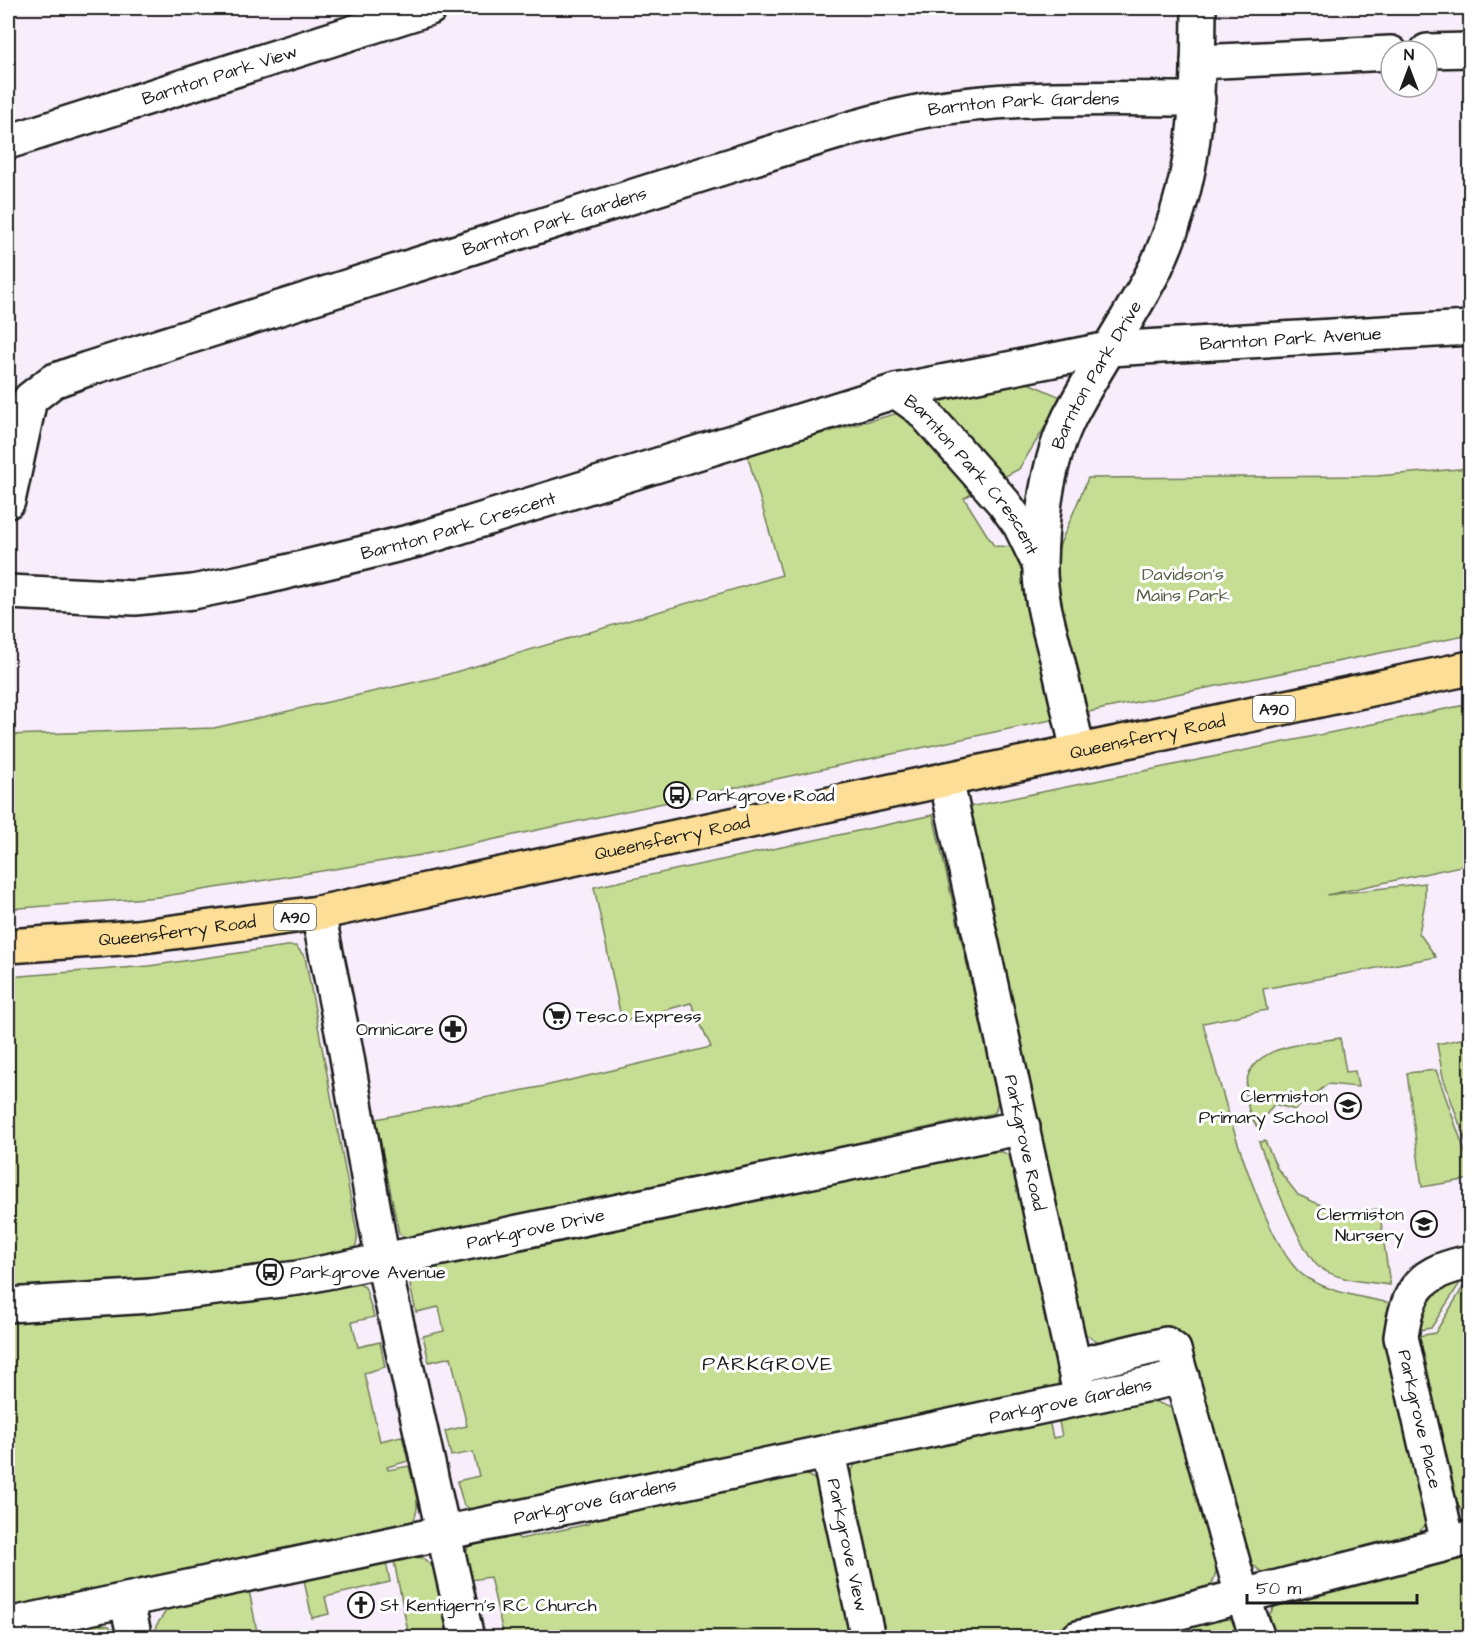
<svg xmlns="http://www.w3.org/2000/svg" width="1478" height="1645" font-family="'Architects Daughter',sans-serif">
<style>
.green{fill:#c5de94;stroke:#707d58;stroke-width:1.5}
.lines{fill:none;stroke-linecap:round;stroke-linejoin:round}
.minor-casing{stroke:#1c1c1c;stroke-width:38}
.major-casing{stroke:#1c1c1c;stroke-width:38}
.minor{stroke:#fff;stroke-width:33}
.major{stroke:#fcde96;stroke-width:33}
.labels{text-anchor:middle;stroke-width:6;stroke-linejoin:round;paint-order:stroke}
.shield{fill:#fff;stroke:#606060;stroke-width:1.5}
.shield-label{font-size:16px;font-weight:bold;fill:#1c1c1c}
.street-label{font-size:18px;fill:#1c1c1c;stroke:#fff}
.park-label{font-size:18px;fill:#576046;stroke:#fff}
.poi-label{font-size:18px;fill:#1c1c1c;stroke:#fff;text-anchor:start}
.neighbourhood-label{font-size:20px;letter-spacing:1.5px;fill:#1c1c1c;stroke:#fff}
</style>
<rect width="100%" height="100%" fill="#f8edfa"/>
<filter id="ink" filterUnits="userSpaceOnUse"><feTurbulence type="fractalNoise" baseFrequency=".0167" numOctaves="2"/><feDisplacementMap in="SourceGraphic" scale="12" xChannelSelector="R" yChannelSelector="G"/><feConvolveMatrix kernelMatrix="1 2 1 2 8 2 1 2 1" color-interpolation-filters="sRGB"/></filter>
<g filter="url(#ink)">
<path class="green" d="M 1021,380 L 1063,398 L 1019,469 L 964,498 L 994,546 L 1058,549 L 1088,478 L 1377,476 L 1470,468 L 1470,635 L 1107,708 L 421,855 L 159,897 L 8,909 L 8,735 L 214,728 L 442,676 L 782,575 L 747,454 Z
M 1470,704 L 1470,864 L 1327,895 L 1425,883 L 1425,902 L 1419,933 L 1436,957 L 1263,989 L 1267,1010 L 1203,1023 C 1217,1075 1263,1252 1307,1278 C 1332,1293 1362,1297 1390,1303 L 1385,1337 L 1427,1515 L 1426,1524 L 1416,1536 L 1263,1573 L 1249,1562 L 1190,1357 L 1104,1345 L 1083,1333 L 1078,1323 L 969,807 Z
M 933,815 L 998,1101 L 995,1113 L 410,1239 L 399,1234 L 376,1119 L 545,1086 L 711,1047 L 691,1003 L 622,1022 L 594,887 Z
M 287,946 L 296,946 L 305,957 L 357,1233 C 358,1246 355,1251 342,1256 L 158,1280 L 8,1288 L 8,977 L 149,966 Z
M 1470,1037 L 1470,1154 L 1443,1077 L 1437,1044 Z
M 1340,1038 L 1346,1072 L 1355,1071 L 1358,1087 L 1328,1084 L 1295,1110 L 1274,1104 L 1257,1127 C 1249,1114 1245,1102 1246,1087 C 1248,1044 1307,1044 1340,1038 Z
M 1436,1070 L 1470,1166 L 1470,1179 L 1422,1187 L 1407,1073 Z
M 1265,1141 L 1277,1168 L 1298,1195 L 1339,1213 L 1379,1209 L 1390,1285 C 1368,1282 1338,1281 1319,1267 C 1302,1254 1267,1165 1259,1142 Z
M 991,1152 L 1003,1152 L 1012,1158 L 1060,1378 L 1056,1387 L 476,1511 L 464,1506 L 457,1481 L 479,1476 L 473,1452 L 451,1456 L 445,1431 L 467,1426 L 451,1357 L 429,1362 L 423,1336 L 444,1331 L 439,1307 L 416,1312 L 410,1285 L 415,1275 L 442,1266 Z
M 1470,1276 L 1470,1522 L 1457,1504 L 1418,1336 L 1435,1333 Z
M 1459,1280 L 1460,1283 L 1431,1328 L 1418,1330 C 1426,1301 1430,1293 1459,1280 Z
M 355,1282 L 365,1287 L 374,1317 L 352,1322 L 358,1347 L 380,1342 L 385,1367 L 364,1373 L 380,1441 L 402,1436 L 408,1461 L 387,1467 L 388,1470 L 409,1466 C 413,1485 425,1511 409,1526 L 8,1609 L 8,1319 Z
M 1146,1398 L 1174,1409 L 1219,1561 L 1212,1585 L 1092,1621 L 1014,1637 L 884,1637 L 850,1474 L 857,1461 L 1049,1420 L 1053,1438 L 1062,1436 L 1058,1417 Z
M 801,1472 L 816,1480 L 819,1489 L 853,1637 L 504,1637 L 490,1577 L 471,1580 L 466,1555 L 468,1546 L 476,1539 L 511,1532 L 520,1539 L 588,1524 L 597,1513 Z
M 1470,1553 L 1470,1637 L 1272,1637 C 1265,1621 1268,1608 1284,1601 Z
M 414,1557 L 423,1558 L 435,1569 L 451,1637 L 409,1637 L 394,1561 Z
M 386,1562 L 390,1582 L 325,1597 L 329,1614 L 312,1618 L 304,1580 Z
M 249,1590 L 258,1637 L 154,1638 L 156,1626 L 168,1608 Z
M 1218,1618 C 1234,1617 1238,1623 1243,1637 L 1144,1638 Z
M 93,1624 L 109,1626 L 121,1638 L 22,1638 Z"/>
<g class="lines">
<defs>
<g id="minor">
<path d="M 1427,51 L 1470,50"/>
<path d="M 1198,62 L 1391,53"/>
<path id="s1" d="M 8,142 L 430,8"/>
<path id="s2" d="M 896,391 L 921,409 L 1004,503 L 1020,525 L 1040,566"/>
<path id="s3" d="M 8,501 L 30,399 L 53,381 L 87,369 L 751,159 C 809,141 868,121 928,110 C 1017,95 1109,99 1198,99"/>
<path id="s4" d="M 8,592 L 135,598 L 193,592 L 261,578 L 417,540 L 896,391 L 1109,349 L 1470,328"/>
<path id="s5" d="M 1078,751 C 1071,721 1065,692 1058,662 C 1050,631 1039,597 1040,564 C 1041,517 1048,461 1069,418 C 1095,367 1129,320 1155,269 C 1198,179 1198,104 1199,8"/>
<path id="s6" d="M 946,779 L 1081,1398"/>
<path d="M 318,913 L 345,1046 L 383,1262 L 467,1638"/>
<path id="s7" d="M 8,1305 L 150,1296 L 298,1278 L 1023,1127"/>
<path d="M 1074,1366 L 1166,1344 L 1174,1350 L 1242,1595 L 1258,1638"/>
<path id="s8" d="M 828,1454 L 868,1638"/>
<path d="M 1448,1543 L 1401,1337 C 1408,1287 1421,1272 1470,1262"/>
<path d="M 126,1600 L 135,1638"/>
<path id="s9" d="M 8,1625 L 1182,1377"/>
<path d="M 1078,1638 L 1470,1538"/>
</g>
<g id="major">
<path id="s10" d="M 8,946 L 136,937 L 318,913 L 1470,668"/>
</g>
</defs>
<use href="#minor" class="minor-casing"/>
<use href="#major" class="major-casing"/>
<use href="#minor" class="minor"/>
<use href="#major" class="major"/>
</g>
</g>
<defs>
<symbol id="bus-ring" viewBox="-11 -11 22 22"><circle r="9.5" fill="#fff" stroke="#1c1c1c" stroke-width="1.5"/><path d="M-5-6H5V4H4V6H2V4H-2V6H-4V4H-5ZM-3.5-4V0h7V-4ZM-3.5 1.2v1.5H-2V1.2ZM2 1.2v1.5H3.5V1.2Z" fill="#1c1c1c"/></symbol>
<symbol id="supermarket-ring" viewBox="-11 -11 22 22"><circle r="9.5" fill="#fff" stroke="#1c1c1c" stroke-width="1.5"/><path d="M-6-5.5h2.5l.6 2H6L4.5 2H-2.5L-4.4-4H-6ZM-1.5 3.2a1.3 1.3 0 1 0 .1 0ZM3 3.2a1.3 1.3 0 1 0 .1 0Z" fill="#1c1c1c"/></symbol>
<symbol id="pharmacy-ring" viewBox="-11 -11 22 22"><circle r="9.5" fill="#fff" stroke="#1c1c1c" stroke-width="1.5"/><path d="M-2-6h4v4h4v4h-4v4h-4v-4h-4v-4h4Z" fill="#1c1c1c"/></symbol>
<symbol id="school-ring" viewBox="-11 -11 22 22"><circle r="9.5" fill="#fff" stroke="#1c1c1c" stroke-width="1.5"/><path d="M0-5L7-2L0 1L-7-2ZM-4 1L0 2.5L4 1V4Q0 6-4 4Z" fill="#1c1c1c"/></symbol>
<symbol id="church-ring" viewBox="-11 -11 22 22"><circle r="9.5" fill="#fff" stroke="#1c1c1c" stroke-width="1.5"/><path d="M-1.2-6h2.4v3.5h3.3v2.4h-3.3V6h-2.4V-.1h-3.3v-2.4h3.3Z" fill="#1c1c1c"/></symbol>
</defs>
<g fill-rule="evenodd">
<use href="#bus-ring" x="662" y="780" width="30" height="30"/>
<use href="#supermarket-ring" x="542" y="1001" width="30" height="30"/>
<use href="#pharmacy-ring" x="438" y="1014" width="30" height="30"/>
<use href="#school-ring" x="1333" y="1091" width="30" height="30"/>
<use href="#school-ring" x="1409" y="1209" width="30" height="30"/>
<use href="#bus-ring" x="255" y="1257" width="30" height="30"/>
<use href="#church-ring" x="346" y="1590" width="30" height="30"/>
</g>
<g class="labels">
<g class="shield">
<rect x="1253" y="696" width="42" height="26" rx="4.5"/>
<rect x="274" y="904" width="42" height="26" rx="4.5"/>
</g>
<g class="shield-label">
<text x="1274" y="715">A90</text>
<text x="295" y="923">A90</text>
</g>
<g class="street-label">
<text dy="6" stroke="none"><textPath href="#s1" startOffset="222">Barnton Park View</textPath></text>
<text dy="6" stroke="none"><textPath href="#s3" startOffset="1146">Barnton Park Gardens</textPath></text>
<text dy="6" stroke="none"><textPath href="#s3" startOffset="660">Barnton Park Gardens</textPath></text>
<text dy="6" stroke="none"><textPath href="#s4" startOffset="1316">Barnton Park Avenue</textPath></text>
<text dy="6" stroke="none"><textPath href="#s5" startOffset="392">Barnton Park Drive</textPath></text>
<text dy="6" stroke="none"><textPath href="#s2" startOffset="114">Barnton Park Crescent</textPath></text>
<text dy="6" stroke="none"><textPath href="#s4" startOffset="459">Barnton Park Crescent</textPath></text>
<text dy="6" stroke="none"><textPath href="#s10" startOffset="1160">Queensferry Road</textPath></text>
<text dy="6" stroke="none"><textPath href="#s10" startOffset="674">Queensferry Road</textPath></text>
<text dy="6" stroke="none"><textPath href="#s10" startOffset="170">Queensferry Road</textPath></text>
<text dy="6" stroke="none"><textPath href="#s6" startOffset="372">Parkgrove Road</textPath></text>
<text dy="6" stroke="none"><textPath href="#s7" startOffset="534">Parkgrove Drive</textPath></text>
<text dy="6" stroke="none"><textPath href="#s9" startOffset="1086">Parkgrove Gardens</textPath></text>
<text transform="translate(1420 1419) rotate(77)" y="6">Parkgrove Place</text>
<text dy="6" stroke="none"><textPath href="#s9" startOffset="600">Parkgrove Gardens</textPath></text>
<text dy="6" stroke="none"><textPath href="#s8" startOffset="93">Parkgrove View</textPath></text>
</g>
<g class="park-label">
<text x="1183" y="580">Davidson's<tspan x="1183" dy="21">Mains Park</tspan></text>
</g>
<g class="poi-label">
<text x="696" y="801">Parkgrove Road</text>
<text x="576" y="1022">Tesco Express</text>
<text x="434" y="1035" text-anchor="end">Omnicare</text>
<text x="1328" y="1102" text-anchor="end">Clermiston<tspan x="1328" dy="21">Primary School</tspan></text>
<text x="1404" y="1220" text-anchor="end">Clermiston<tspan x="1404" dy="21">Nursery</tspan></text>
<text x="290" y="1278">Parkgrove Avenue</text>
<text x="380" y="1611">St Kentigern’s RC Church</text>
</g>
<g class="neighbourhood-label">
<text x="768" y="1370">PARKGROVE</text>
</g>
</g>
<rect width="1478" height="1645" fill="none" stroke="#fff" stroke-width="30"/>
<rect x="15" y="15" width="1448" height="1615" fill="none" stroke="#1c1c1c" stroke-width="2" filter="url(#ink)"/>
<g transform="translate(1409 69)"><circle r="28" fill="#ffffff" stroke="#a4a4a4" stroke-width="1.5"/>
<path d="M0-4.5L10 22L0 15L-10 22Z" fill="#1c1c1c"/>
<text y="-9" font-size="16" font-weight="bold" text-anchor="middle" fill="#1c1c1c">N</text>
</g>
<path d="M1247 1594v9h170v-9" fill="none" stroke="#1c1c1c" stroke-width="3"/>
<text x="1256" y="1594" font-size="18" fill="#1c1c1c" stroke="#ffffff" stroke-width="4.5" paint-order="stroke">50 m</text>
</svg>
